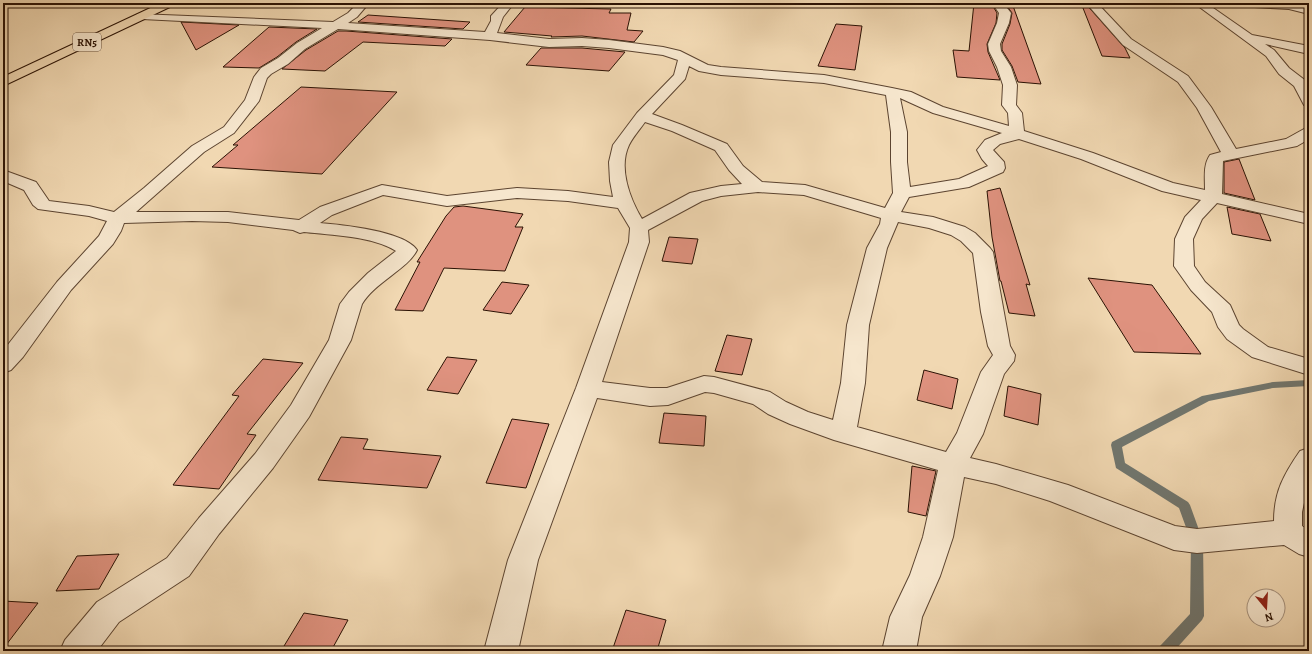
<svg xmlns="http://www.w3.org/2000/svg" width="1312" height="654" font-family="Alegreya,serif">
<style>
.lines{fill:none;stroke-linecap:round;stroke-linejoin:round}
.stream{fill:#70766f;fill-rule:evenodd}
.building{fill:#df927f;stroke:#2b1204}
.street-casing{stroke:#5c4430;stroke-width:2}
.highway-casing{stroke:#2b1204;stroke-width:2}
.street{fill:#f6e6cd;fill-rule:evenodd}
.highway{fill:#f1d8b2;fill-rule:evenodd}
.labels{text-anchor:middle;stroke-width:3;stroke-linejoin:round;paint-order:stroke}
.shield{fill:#f6e6cd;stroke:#685240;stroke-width:1}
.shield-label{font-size:11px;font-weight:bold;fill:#2b1204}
</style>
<rect width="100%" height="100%" fill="#f1d8b2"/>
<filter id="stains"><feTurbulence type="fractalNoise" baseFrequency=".005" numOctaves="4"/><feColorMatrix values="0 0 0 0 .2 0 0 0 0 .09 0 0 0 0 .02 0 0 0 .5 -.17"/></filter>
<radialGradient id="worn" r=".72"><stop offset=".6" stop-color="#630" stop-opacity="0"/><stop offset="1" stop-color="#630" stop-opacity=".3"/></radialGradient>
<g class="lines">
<path class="stream" d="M 1309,380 L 1309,386 L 1273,388 L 1209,401 L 1122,447 L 1125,463 L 1188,502 L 1190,505 L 1203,541 L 1204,616 L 1202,620 L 1174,651 L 1158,651 L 1160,646 L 1190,614 L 1191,541 L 1179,508 L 1116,468 L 1111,445 L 1112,442 L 1202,396 L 1273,382 Z"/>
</g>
<path class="building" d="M 974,3 L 991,3 L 997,13 L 996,23 L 987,44 L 988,52 L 1000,80 L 957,77 L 953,50 L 969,51 Z
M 1005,3 L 1012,3 L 1041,84 L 1018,82 L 1012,66 L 1002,50 L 1002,44 L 1010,24 L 1012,13 Z
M 1081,3 L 1085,3 L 1125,48 L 1130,58 L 1102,56 Z
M 525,7 L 611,9 L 609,13 L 631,13 L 627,30 L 643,31 L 634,42 L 582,36 L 551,37 L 552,36 L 504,32 Z
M 368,15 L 470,22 L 463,29 L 358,22 Z
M 181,22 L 239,25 L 196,50 Z
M 836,24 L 862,26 L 855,70 L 818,66 Z
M 269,27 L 317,29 L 296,42 L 277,57 L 259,68 L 223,67 Z
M 338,31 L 346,31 L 452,39 L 445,46 L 363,42 L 325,71 L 282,69 L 306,50 Z
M 541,48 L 582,48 L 625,52 L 609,71 L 526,65 Z
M 301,87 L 397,92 L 322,174 L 212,167 L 238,145 L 233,145 Z
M 1239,159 L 1255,200 L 1224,193 L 1224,162 Z
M 1000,188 L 1030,285 L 1026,284 L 1035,316 L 1009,313 L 1001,281 L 1000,281 L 992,237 L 987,191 Z
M 463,206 L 523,214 L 515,227 L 523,227 L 505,271 L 444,268 L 423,311 L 395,310 L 420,262 L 417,262 L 446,216 L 454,207 Z
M 1227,207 L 1260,214 L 1271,241 L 1232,234 Z
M 669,237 L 698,239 L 692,264 L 662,261 Z
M 1088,278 L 1152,285 L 1201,354 L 1134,352 Z
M 502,282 L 529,285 L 511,314 L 483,310 Z
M 727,335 L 752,339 L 742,375 L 715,371 Z
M 447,357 L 477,360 L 458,394 L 427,390 Z
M 263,359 L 303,363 L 247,434 L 256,435 L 219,489 L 173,485 L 239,396 L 232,395 Z
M 924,370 L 958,379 L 952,409 L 917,400 Z
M 1008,386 L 1041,394 L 1038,425 L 1004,416 Z
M 664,413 L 706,416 L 704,446 L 659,443 Z
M 512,419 L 549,424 L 526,488 L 486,483 Z
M 341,437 L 368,439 L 363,449 L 441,456 L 427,488 L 318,480 Z
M 912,466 L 936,471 L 926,516 L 908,512 Z
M 119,554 L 99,589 L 56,591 L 77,556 Z
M 3,601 L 38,603 L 3,649 Z
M 626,610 L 666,620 L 657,651 L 612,651 Z
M 304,613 L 348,620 L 331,651 L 281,651 Z"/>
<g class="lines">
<defs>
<path id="street" d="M 3,3 L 11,3 L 10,5 L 3,7 Z
M 358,3 L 369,3 L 357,17 L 348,23 L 485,32 L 491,21 L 491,16 L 503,3 L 514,3 L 503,17 L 497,33 L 549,39 L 582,38 L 609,40 L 663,47 L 680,51 L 708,65 L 721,67 L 824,75 L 892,88 L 911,92 L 943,107 L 1009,126 L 1008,113 L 1002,105 L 1003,85 L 997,67 L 989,51 L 988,44 L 997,23 L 999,13 L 992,3 L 1003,3 L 1011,13 L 1009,23 L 1000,44 L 1001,51 L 1011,67 L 1017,85 L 1016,105 L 1022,113 L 1024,131 L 1093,153 L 1173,183 L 1205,190 C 1205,178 1203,165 1210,155 L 1221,152 L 1197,108 L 1178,82 L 1123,45 L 1086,3 L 1097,3 L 1131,39 L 1188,76 L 1211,107 L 1236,149 L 1286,139 L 1304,129 L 1309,127 L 1309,139 L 1297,146 L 1223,161 L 1222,194 L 1309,214 L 1309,224 L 1217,203 L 1202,219 L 1193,239 L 1194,266 L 1205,282 L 1230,305 L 1239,325 L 1243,329 L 1268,347 L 1309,359 L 1309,375 L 1252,357 L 1227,339 L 1218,327 L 1212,312 L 1191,290 L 1174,266 L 1175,239 L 1185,217 L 1201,200 L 1162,191 L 1081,159 L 1019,139 L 1000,144 L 993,150 L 1004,162 L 1005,168 L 1003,172 L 969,187 L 909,197 L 901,212 L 933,217 L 965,227 L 975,233 L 990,248 L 993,252 L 1010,346 L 1015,355 L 1014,361 L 1004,374 L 983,434 L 970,458 L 996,464 L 1068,485 L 1175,526 L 1197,529 L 1274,521 C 1274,492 1284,474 1300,451 L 1309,448 L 1309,480 L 1302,512 L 1302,526 L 1309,530 L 1309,557 L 1299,554 L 1284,545 L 1197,553 L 1174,550 L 1050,501 L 996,484 L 964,477 L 953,537 L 940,576 L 922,617 L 916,651 L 882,651 L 890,617 L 910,575 L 923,537 L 938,470 L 834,440 L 790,424 L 768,414 L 753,404 L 714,393 L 705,392 L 668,405 L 650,406 L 597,398 L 538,560 L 518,651 L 484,651 L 508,560 L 576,388 L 629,242 L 630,228 L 618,208 L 568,201 L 517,198 L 447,206 L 383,195 L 332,215 L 320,223 C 343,225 404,231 417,250 C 408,269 375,282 362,304 L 351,340 L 309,417 L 273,468 L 219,534 L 189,576 L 119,622 L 97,651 L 60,651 L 65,640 L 97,602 L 167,558 L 199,518 L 255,454 L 291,405 L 329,340 L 340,304 L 349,292 L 368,273 L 396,251 C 373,236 331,235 304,232 L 300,233 L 293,230 L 228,222 L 192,221 L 124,223 L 121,231 L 113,244 L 71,290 L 23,357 L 11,370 L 3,373 L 3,351 L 57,282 L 99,236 L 107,221 L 89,216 L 38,209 L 33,205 L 24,190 L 3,181 L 3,170 L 36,182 L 49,201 L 89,206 L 114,212 L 144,188 L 192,146 L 224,127 L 245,100 L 254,77 L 261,68 L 278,58 L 297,43 L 322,28 L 142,19 L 138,18 L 136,16 L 138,14 L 333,22 L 348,13 ZM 338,29 L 490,40 L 549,47 L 582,46 L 609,48 L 663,55 L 678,60 L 674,75 L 637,113 L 613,145 L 609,162 L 610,181 L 613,197 L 568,191 L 517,188 L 447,196 L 382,185 L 320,207 L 299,220 L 228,212 L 136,212 L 204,152 L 234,133 L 259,101 L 267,78 L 271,74 L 288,64 L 305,49 ZM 689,66 L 699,71 L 721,75 L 824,83 L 886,95 L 891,132 L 891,162 L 893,193 L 885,208 L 805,185 L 762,182 L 743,166 L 727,144 L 682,125 L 652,114 L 685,79 ZM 900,98 L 933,113 L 1002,133 L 985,140 L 977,150 L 982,159 L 988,166 L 959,179 L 910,187 L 907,162 L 907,132 ZM 645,122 L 672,131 L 715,150 L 729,170 L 742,184 L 721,186 L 690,193 L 642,219 C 630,199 618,168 629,145 C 633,137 640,129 645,122 ZM 758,192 L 804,195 L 881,218 L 880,224 L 867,248 L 847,325 L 841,383 L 833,420 L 808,412 L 786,402 L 770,392 L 714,377 L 704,376 L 667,388 L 650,388 L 602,382 L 649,242 L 648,230 L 702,201 L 721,196 ZM 898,222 L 929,228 L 951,235 L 961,241 L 973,253 L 981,312 L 988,346 L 993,355 L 981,372 L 957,433 L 946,452 L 857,427 L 865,383 L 869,325 L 887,248 Z
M 1194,3 L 1206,3 L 1252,35 L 1309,46 L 1309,54 L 1265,44 L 1274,50 L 1289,68 L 1306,81 L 1309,89 L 1309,106 L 1304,105 L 1294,86 L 1279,74 L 1266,56 Z
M 1232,3 L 1290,3 L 1309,8 L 1309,14 L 1289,9 L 1237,6 Z"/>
<path id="highway" d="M 161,3 L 175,3 L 174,5 L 3,86 L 3,77 Z"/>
</defs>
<use href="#street" class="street-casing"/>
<use href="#highway" class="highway-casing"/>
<use href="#street" class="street"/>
<use href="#highway" class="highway"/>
</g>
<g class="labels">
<rect class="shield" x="73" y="33" width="28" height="18" rx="3"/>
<g class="shield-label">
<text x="87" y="46">RN5</text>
</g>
</g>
<rect width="1312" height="654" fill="none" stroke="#f1d8b2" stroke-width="16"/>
<rect x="4" y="4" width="1304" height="646" fill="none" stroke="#2b1204" stroke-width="2"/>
<rect x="8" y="8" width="1296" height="638" fill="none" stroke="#2b1204"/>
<g transform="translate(1266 608) rotate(162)"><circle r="19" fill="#f6e6cd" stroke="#a5917d"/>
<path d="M0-3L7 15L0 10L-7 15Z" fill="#8f2418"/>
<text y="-6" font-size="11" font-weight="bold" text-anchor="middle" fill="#2b1204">N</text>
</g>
<rect width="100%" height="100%" filter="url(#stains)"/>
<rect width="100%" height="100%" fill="url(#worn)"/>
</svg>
